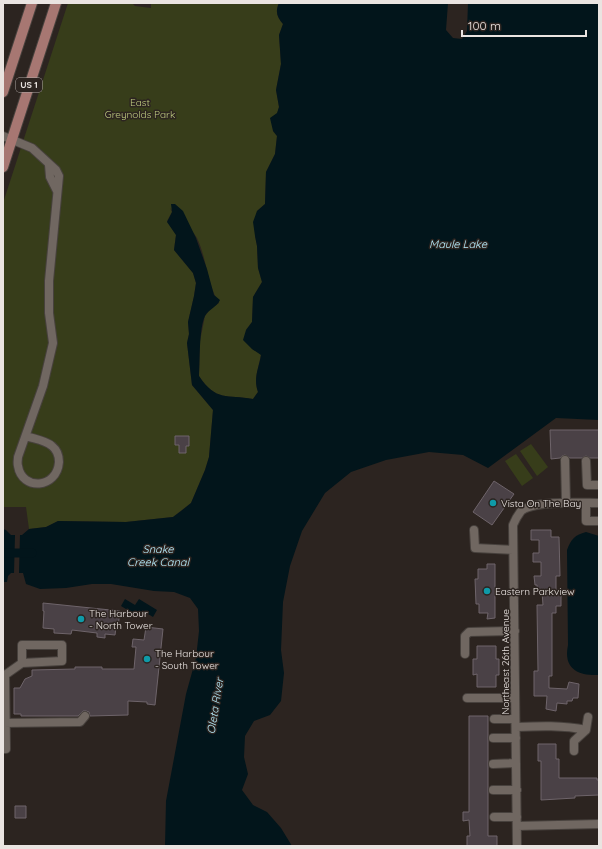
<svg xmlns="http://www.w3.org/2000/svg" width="602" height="849" font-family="Quicksand,sans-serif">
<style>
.green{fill:#373d1a}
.water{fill:#02151b}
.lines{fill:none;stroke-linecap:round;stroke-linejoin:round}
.canal{stroke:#02151b;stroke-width:9}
.building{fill:#4a4146;stroke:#6e646a}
.minor-casing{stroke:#47413d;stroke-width:10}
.major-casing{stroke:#47413d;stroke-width:12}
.minor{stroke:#706761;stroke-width:8}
.major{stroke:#a77772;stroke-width:10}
.culture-dot{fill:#0f9aa8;stroke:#2c2420;stroke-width:1.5}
.labels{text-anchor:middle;stroke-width:3;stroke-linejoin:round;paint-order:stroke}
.shield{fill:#2c2420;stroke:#b1aaa7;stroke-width:1}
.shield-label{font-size:9px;font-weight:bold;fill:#eae4e1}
.park-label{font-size:10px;fill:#c0cd80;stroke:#2c2420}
.poi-label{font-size:10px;fill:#eae4e1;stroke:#2c2420;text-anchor:start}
.street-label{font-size:10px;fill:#eae4e1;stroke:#2c2420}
.water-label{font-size:11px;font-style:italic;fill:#b6eefe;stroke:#2c2420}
</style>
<rect width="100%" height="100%" fill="#2c2420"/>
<path class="green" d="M 68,3 L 132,3 L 135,6 L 151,8 L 151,3 L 279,3 C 275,12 277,17 283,24 L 279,35 L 281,64 L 276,90 L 279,107 L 273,131 L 277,136 L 275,154 L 266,172 L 265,204 L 257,211 L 255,236 L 257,246 L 258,268 L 262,282 L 253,297 L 252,322 L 246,330 L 252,349 L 261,354 C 259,368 253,378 258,392 L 253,399 C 227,394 216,402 199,376 L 200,341 L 205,316 L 211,308 L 219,303 C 207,284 207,259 197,238 C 192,229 178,216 170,208 L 172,212 L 167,221 L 176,235 L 174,250 L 193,273 L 196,283 L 194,296 L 188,322 L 189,334 L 187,343 L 192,385 L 213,410 L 209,457 L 205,470 L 191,503 L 173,517 L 126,522 L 58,521 L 46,527 L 29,529 L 26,507 L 3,507 L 3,203 Z
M 531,444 L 548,467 L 537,476 L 520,451 Z
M 516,454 L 533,478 L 522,486 L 505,461 Z"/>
<path class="water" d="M 279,3 L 448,3 L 446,30 L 453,38 L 462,39 L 467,31 L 468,3 L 599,3 L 599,420 L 556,418 L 488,468 L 463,455 L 429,452 L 386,460 L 351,472 L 325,493 L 302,531 L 290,566 L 283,602 L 281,650 L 284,673 L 281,701 L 270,715 L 254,721 L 245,736 L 244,757 L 248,774 L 242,790 L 253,805 L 267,812 L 281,828 L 292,846 L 165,846 L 166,801 L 186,694 L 196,658 L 199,631 L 198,609 L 190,598 L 174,592 L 154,591 L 111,584 L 92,584 L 66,588 L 40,589 L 26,584 L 23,573 L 19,573 L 20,535 L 22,535 L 29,529 L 46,527 L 58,521 L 126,522 L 173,517 L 181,511 L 191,503 L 205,470 L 209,457 L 213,410 L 192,385 L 187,343 L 189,334 L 188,322 L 194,296 L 196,283 L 193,273 L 174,250 L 176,235 L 167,222 L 172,212 L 171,204 L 175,204 L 183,211 L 196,238 L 207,269 L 214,295 L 220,300 C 217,307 209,309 205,316 C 199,328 200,361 199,376 C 216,402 227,394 253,399 L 258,392 C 253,378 259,368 261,355 L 252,349 L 243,340 L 246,330 L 252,322 L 253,297 L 262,282 L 258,268 L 257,246 L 255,236 L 253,222 L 257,211 L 265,204 L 266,172 L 275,154 L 277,136 L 273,131 L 270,118 L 277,113 L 279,107 L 276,90 L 281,64 L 279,35 L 283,24 C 277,17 275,12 279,3 Z
M 3,529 L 6,530 L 11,535 L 15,535 L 14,573 L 11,573 L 8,576 L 7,582 L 3,582 Z
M 586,532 L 599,536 L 599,675 C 578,676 563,669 568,645 L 567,550 C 571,539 575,535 586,532 Z
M 125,599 L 135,605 L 139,599 L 157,610 L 153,617 L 143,611 L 139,617 L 121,606 Z"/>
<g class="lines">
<path class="canal" d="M 3,553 L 32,553"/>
</g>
<path class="building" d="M 550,430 L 599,430 L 599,458 L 590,458 L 586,456 L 582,458 L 570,458 L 565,455 L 562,456 L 560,458 L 551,459 Z
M 175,436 L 189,436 L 189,446 L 186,446 L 186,453 L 179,453 L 179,445 L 175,445 Z
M 494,481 L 514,494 L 492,525 L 473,512 Z
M 531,530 L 551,530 L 551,537 L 559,537 L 560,576 L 556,576 L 556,591 L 561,590 L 561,606 L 556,606 L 556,613 L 552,613 L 552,676 L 549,676 L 549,688 L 567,689 L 569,682 L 579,684 L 578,698 L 573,698 L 572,701 L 567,701 L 567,704 L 557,703 L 556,711 L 546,709 L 547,696 L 534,696 L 534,671 L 538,671 L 537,605 L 543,605 L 542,592 L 537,592 L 537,585 L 535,585 L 534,576 L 541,576 L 541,562 L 533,562 L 533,553 L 539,553 L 539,540 L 531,540 Z
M 487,564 L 495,564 L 495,618 L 487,619 L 488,613 L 479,613 L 479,604 L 476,604 L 475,579 L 478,579 L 478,569 L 487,569 Z
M 43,603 L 120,611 L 118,627 L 116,627 L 115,635 L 105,634 L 105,638 L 97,637 L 97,633 L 72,630 L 71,634 L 54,633 L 54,629 L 43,628 L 44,611 L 43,611 Z
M 146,627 L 163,629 L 155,705 L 147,704 L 147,702 L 128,701 L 128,715 L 90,716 L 89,712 L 86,711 L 83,711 L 78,716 L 21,716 L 21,714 L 14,714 L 14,688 L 20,688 L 25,679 L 32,676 L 32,670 L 75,669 L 75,667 L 102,667 L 102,669 L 134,669 L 136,647 L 132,647 L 133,639 L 144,640 Z
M 477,646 L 496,646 L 496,659 L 499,659 L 499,675 L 496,675 L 496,687 L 477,687 L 477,674 L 473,675 L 473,659 L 477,659 Z
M 469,716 L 488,716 L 488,836 L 497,836 L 497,846 L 467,846 L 467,836 L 470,836 L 469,820 L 463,821 L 463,812 L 469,812 Z
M 538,744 L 556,744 L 556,759 L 559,759 L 559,778 L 597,778 L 597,780 L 599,780 L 599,795 L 575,796 L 575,798 L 541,800 L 541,761 L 538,761 Z
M 15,806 L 26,806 L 26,818 L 15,818 Z"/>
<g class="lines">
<defs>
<path id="minor" d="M 3,136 L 32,148 L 56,170 L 59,176 L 49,281 L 49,313 L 53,343 L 43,386 L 18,457 C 18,459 17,463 18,466 C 22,491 57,489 59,462 C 59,455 57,450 52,446 C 45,440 34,439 26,436
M 49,165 L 50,177 L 57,191
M 565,460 L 566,502
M 586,461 L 587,485 L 599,485
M 586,503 L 586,521 L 599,521
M 474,530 L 475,548 L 513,550
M 465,654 L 465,636 L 469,632 L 515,631
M 5,675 L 22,663 L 62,661 L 62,645 L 22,645 L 22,663
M 467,698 L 515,698
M 494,719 L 515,719
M 3,723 L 80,722 L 85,716
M 516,727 C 539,726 563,725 586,730
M 493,738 L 516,738
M 3,749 L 6,749 L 5,675
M 574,751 L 574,741 L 586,730 L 588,717
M 493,764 L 516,763
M 493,790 L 517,790
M 494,817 L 517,817
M 517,826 L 599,824
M 517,846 L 513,525 C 515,520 518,515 521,511 C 534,500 582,503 599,503"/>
<path id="major" d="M 3,92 L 32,3
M 3,167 L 56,3"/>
</defs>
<use href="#minor" class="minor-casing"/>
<use href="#major" class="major-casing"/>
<use href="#minor" class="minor"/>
<use href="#major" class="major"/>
</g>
<g class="culture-dot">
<circle cx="493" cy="503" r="4"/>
<circle cx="487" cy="591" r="4"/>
<circle cx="81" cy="619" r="4"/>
<circle cx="147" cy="659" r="4"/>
</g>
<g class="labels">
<rect class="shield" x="16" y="78" width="26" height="14" rx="3"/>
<g class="shield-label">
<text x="29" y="88">US 1</text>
</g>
<g class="park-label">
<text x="140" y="106">East<tspan x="140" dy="12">Greynolds Park</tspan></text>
</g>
<g class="poi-label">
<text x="501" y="507">Vista On The Bay</text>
<text x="495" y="595">Eastern Parkview</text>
<text x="89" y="617">The Harbour<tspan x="89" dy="12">- North Tower</tspan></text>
<text x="155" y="657">The Harbour<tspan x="155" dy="12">- South Tower</tspan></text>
</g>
<g class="street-label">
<text transform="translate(505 662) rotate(-90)" y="4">Northeast 26th Avenue</text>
</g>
<g class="water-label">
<text x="458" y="248">Maule Lake</text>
<text x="158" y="553">Snake<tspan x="158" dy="13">Creek Canal</tspan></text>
<text transform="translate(215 706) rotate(-81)" y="4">Oleta River</text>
</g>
</g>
<rect width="602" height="849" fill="none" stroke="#eae4e1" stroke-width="8"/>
<path d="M462 30v6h124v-6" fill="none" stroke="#eae4e1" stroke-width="2"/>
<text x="468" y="30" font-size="12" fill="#eae4e1" stroke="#2c2420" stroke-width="3" paint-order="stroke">100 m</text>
</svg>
